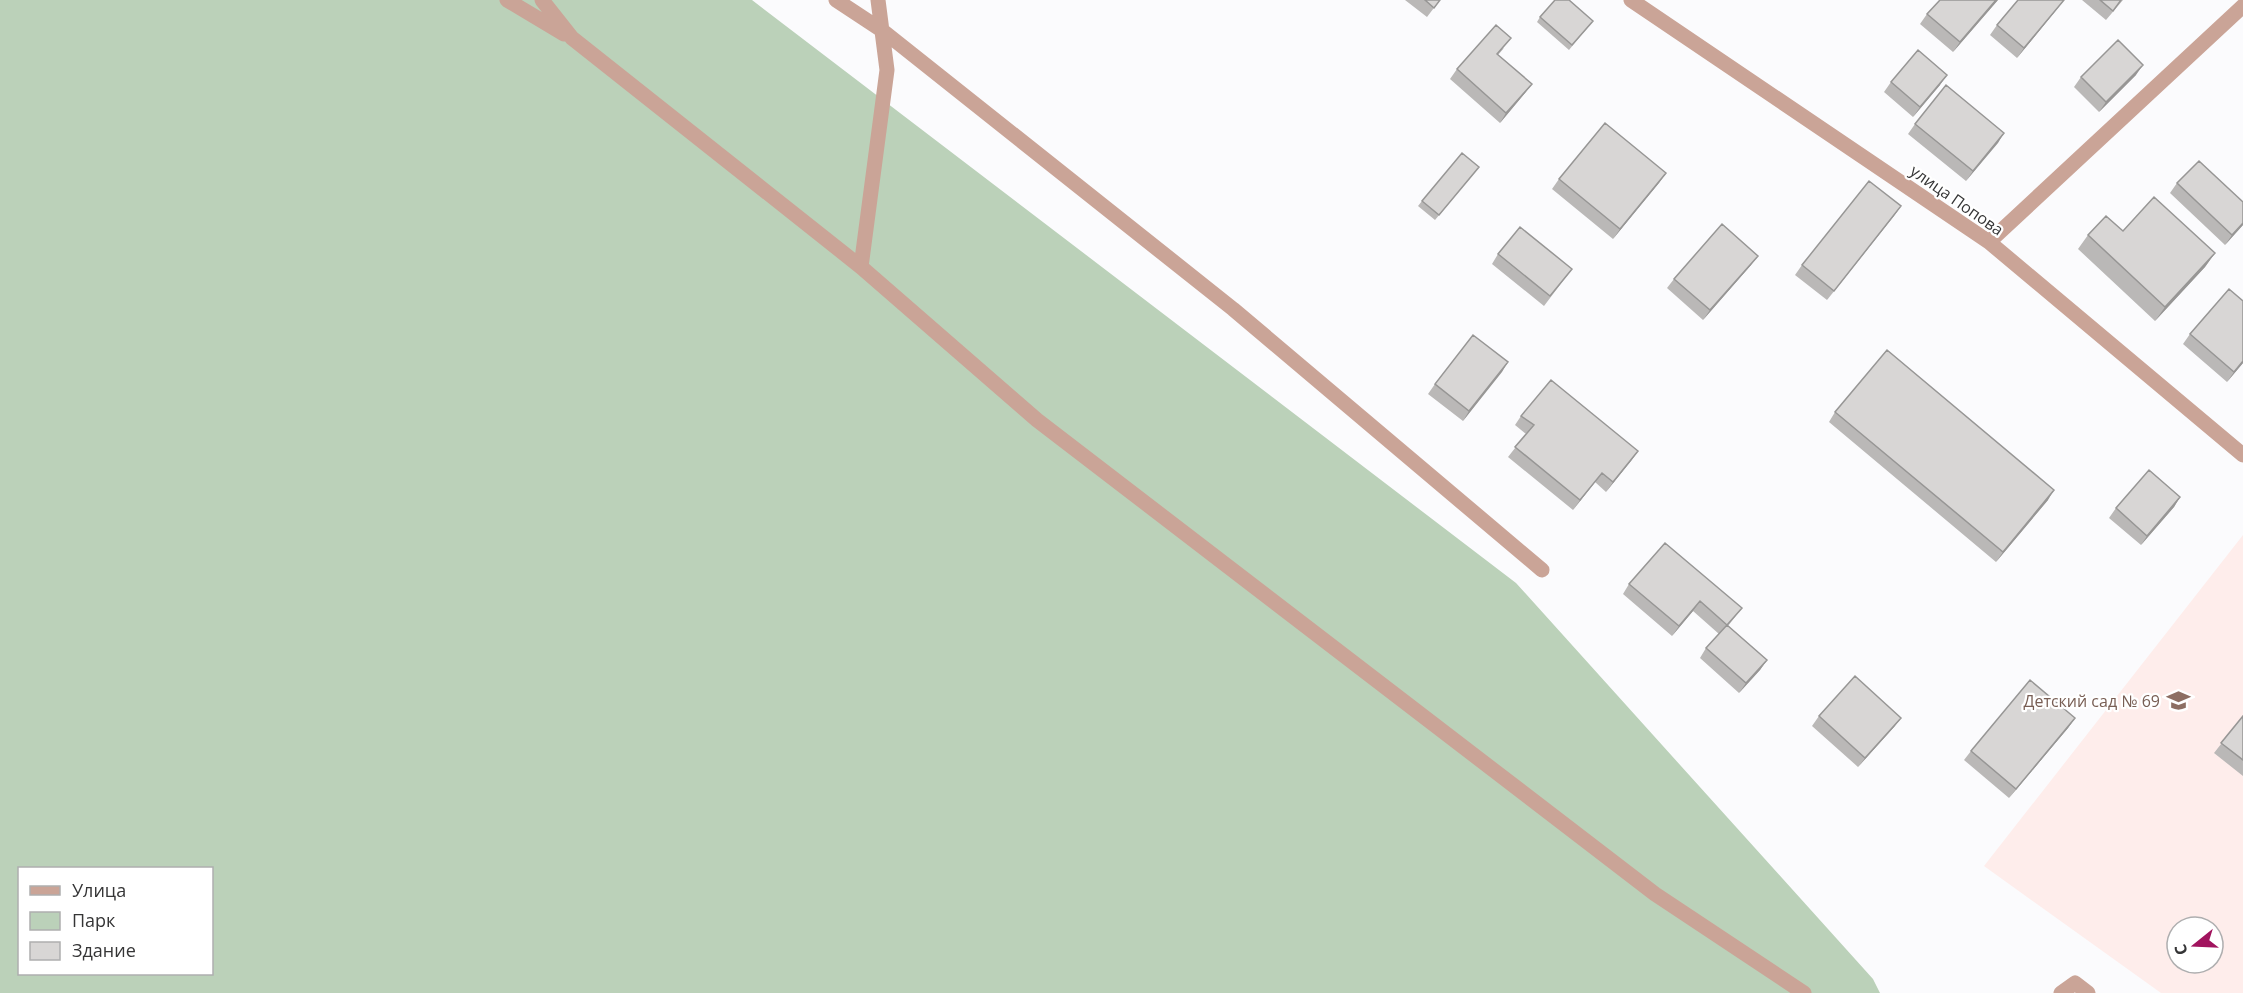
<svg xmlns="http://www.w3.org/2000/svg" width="2243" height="993" font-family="'Open Sans',sans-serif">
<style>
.education{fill:#feedeb;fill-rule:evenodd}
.green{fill:#bbd1b9;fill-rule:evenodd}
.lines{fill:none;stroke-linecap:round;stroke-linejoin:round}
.street{stroke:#caa497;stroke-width:15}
.wall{fill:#bab8b7}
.shaded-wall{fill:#979695}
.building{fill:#d8d6d5;stroke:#979695;stroke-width:1.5}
.labels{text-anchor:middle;stroke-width:4.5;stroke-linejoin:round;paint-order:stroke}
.street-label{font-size:16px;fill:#353536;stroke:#fff}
.education-label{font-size:16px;fill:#785e54;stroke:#fff;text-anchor:end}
</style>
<rect width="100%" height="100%" fill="#fbfbfd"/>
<path class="education" d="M 2243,535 L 2243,993 L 2161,993 L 1984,866 ZM 2177,927 L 2213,927 L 2213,963 L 2177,963 Z"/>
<path class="green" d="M 0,0 L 752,0 L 1516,583 L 1873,979 L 1880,993 L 0,993 ZM 20,868 L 212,868 L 212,974 L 20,974 Z"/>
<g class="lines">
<path class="street" d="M 507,0 L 564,34
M 542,0 L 572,38 L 861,267 L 1037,420 L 1655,894 L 1804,993
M 836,0 L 883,31 L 1233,309 L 1542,570
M 1631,0 L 1989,242 L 2243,455
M 1989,242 L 2243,6
M 861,267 L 887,70 L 878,0
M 2061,993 L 2075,983 L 2088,993"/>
</g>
<path class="wall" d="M 1405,0 L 1440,0 L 1427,17 Z
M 1998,0 L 1953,52 L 1920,24 L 1927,14 Z
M 2082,0 L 2123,0 L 2106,20 Z
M 2057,9 L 2017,58 L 1990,35 L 1997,25 Z
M 1540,17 L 1593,21 L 1569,50 L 1537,22 Z
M 1504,48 L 1498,55 L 1532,84 L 1525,93 L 1500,123 L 1450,79 L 1457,69 Z
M 2136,75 L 2099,112 L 2074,87 L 2081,77 Z
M 1891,82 L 1940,85 L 1913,117 L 1884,92 Z
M 1915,124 L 2004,133 L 1966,181 L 1908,134 Z
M 1475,172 L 1435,220 L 1418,206 L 1422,201 Z
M 1666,173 L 1613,239 L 1552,189 L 1559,179 Z
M 2177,183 L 2243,225 L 2225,245 L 2170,193 Z
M 1901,206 L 1827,300 L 1795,275 L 1802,265 Z
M 2123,231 L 2215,253 L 2205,267 L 2155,321 L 2078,249 L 2088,235 Z
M 1498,254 L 1572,269 L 1544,306 L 1492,264 Z
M 1751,265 L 1703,320 L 1667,288 L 1674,279 Z
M 2243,301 L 2243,363 L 2227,382 L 2183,344 L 2190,334 Z
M 1508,362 L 1463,421 L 1428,394 L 1435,384 Z
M 1835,412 L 2048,500 L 1996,562 L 1829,422 Z
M 1521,416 L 1638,451 L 1606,492 L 1595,482 L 1573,510 L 1508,457 L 1526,434 L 1515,425 Z
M 2180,497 L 2174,507 L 2141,545 L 2109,518 L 2116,508 Z
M 1629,584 L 1742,608 L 1728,626 L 1767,660 L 1760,670 L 1739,693 L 1700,658 L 1706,648 L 1719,634 L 1693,611 L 1672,636 L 1623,594 Z
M 1819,716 L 1901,718 L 1894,727 L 1858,767 L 1812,726 Z
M 2243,716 L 2243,776 L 2214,753 Z
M 2075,718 L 2068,728 L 2009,798 L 1964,760 L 1971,751 Z
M 2177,940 L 2177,956 L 2169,950 Z
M 2185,963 L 2195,963 L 2191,968 Z"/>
<path class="shaded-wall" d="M 1996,0 L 1998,0 L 1953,52 L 1960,42 Z
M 2064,0 L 2057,9 L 2017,58 L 2024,48 Z
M 2143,65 L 2136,75 L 2099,112 L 2106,102 Z
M 1947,75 L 1940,85 L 1913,117 L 1920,107 Z
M 1532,84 L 1525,93 L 1500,123 L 1506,113 Z
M 2004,133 L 1998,143 L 1966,181 L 1973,171 Z
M 1666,173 L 1659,183 L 1613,239 L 1620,229 Z
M 1901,206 L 1894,216 L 1827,300 L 1834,291 Z
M 2243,223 L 2243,225 L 2225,245 L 2232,235 Z
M 2215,253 L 2205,267 L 2155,321 L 2165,307 Z
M 1758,256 L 1751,265 L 1703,320 L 1710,310 Z
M 2243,361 L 2243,363 L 2227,382 L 2234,372 Z
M 1508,362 L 1502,372 L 1463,421 L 1469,411 Z
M 1638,451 L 1631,461 L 1606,492 L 1613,482 Z
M 1602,473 L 1595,482 L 1573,510 L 1580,500 Z
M 2054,490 L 2048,500 L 1996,562 L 2003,552 Z
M 2180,497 L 2174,507 L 2141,545 L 2147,536 Z
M 1700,601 L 1693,611 L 1672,636 L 1679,626 Z
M 1767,660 L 1760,670 L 1739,693 L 1746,683 Z
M 1901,718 L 1894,727 L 1858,767 L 1865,758 Z
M 2075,718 L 2068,728 L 2009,798 L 2016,789 Z"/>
<path class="building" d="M 1425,0 L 1440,0 L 1434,8 Z
M 1555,0 L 1569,0 L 1593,21 L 1572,45 L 1540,17 Z
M 1940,0 L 1996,0 L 1960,42 L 1927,14 Z
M 2018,0 L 2064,0 L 2024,48 L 1997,25 Z
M 2100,0 L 2121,0 L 2113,11 Z
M 1496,25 L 1511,38 L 1497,54 L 1532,84 L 1506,113 L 1457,69 Z
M 2118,40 L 2143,65 L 2106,102 L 2081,77 Z
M 1918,50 L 1947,75 L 1920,107 L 1891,82 Z
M 1946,85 L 2004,133 L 1973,171 L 1915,124 Z
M 1605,123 L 1666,173 L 1620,229 L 1559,179 Z
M 1462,153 L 1479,167 L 1439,215 L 1422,201 Z
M 2199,161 L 2243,202 L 2243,223 L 2232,235 L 2177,183 Z
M 1869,181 L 1901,206 L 1834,291 L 1802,265 Z
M 2154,197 L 2215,253 L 2165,307 L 2088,235 L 2106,216 L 2123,231 Z
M 1722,224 L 1758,256 L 1710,310 L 1674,279 Z
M 1520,227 L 1572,269 L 1550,296 L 1498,254 Z
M 2229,289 L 2243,301 L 2243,361 L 2234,372 L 2190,334 Z
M 1473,335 L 1508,362 L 1469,411 L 1435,384 Z
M 1887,350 L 2054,490 L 2003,552 L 1835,412 Z
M 1551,380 L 1638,451 L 1613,482 L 1602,473 L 1580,500 L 1515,447 L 1534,425 L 1521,416 Z
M 2149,470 L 2180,497 L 2147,536 L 2116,508 Z
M 1665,543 L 1742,608 L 1727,625 L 1700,601 L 1679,626 L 1629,584 Z
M 1727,625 L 1767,660 L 1746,683 L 1706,648 Z
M 1855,676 L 1901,718 L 1865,758 L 1819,716 Z
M 2030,680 L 2075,718 L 2016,789 L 1971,751 Z
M 2243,716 L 2243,760 L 2221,743 Z
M 2192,921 L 2199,927 L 2187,927 Z
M 2177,940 L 2177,948 L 2173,945 Z"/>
<defs>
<symbol id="school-bare" viewBox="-9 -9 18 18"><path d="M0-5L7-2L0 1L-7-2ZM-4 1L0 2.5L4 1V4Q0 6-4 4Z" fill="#8d6e63" stroke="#fff" stroke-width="2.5" paint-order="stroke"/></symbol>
</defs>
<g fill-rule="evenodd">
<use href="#school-bare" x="2162" y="684" width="33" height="33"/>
</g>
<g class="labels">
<g class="street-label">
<text transform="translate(1957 200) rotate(35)" y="6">улица Попова</text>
</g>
<g class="education-label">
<text x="2160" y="707">Детский сад № 69</text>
</g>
</g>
<rect x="18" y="867" width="195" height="108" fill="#ffffff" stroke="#aeaeaf" stroke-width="1.5"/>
<rect x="30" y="886" width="30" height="9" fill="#caa497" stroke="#aeaeaf" stroke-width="1.5"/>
<text x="72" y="897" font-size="18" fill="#353536">Улица</text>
<rect x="30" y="912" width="30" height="18" fill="#bbd1b9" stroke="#aeaeaf" stroke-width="1.5"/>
<text x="72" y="927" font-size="18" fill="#353536">Парк</text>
<rect x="30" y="942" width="30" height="18" fill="#d8d6d5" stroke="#aeaeaf" stroke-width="1.5"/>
<text x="72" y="957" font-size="18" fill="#353536">Здание</text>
<g transform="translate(2195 945) rotate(252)"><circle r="28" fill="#ffffff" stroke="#aeaeaf" stroke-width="1.5"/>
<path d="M0-4.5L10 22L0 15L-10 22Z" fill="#a1145e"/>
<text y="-9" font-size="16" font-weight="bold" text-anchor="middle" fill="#353536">С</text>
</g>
</svg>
